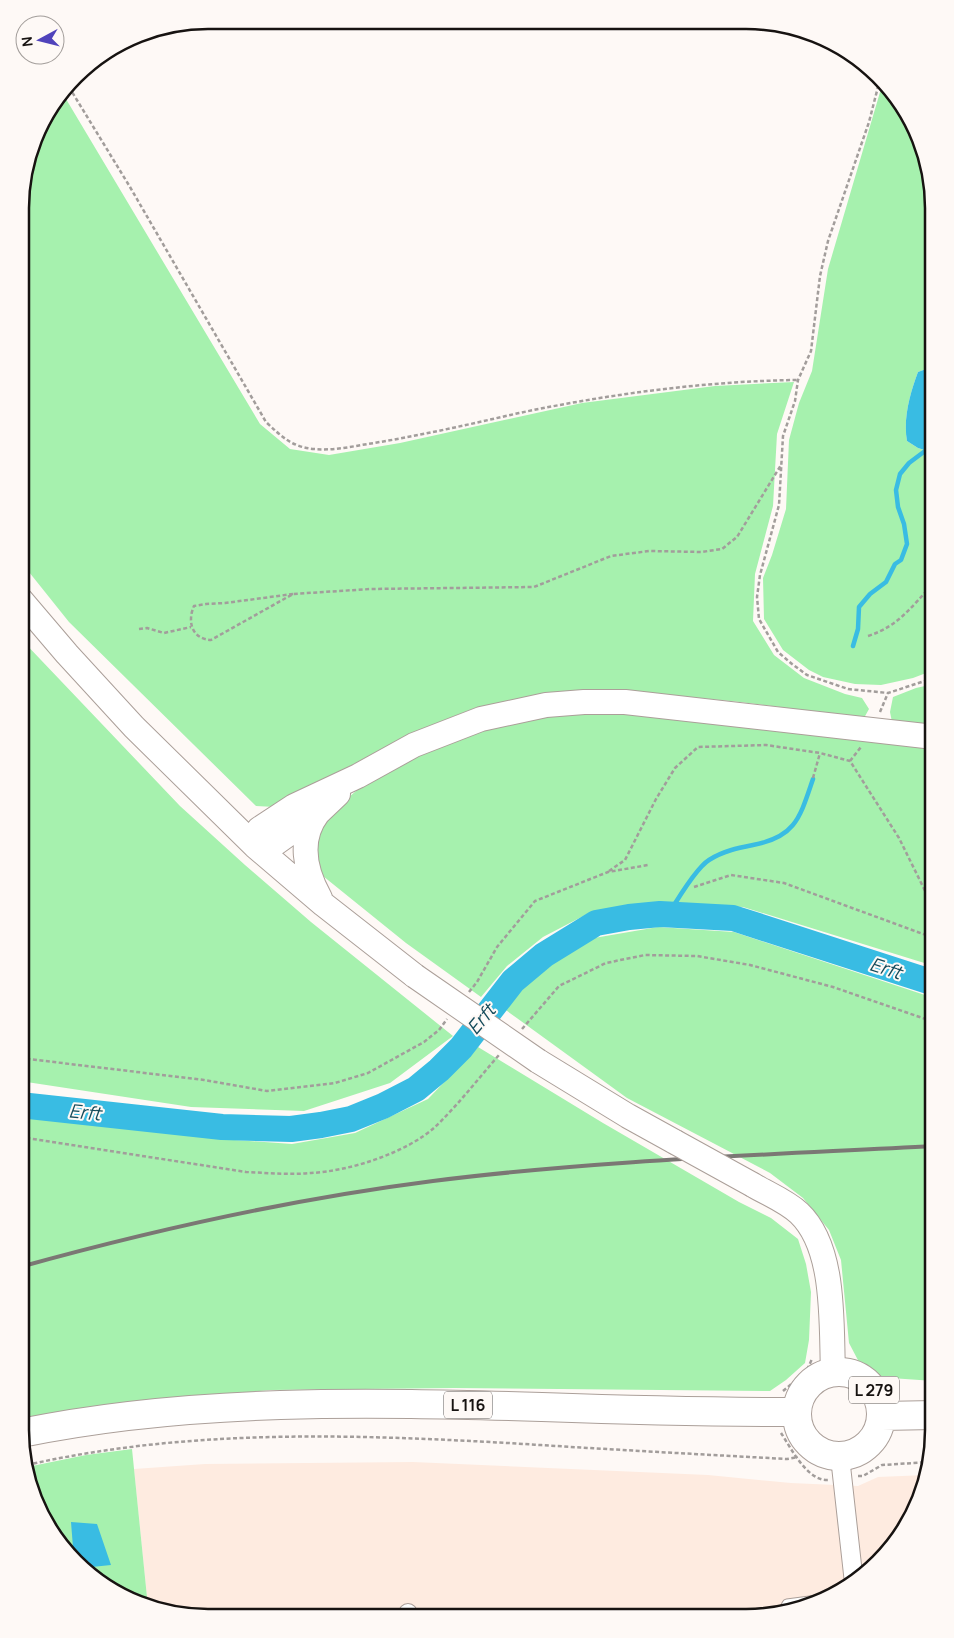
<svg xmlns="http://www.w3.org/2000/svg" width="954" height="1638" font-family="Manrope,sans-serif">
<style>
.built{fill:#feebe0}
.green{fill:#a6f1ae}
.water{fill:#39bce3}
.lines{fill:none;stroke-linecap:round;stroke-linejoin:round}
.stream{stroke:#39bce3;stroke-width:4.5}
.river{stroke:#39bce3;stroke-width:26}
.lane-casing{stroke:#ab9f99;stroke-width:11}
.street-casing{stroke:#ab9f99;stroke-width:20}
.secondary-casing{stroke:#ab9f99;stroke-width:26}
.primary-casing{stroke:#ab9f99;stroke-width:30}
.path{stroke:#a29d9b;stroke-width:2.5;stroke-dasharray:4 2.5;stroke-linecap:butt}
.lane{stroke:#fff;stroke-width:9}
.street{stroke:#fff;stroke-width:18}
.secondary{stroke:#fff;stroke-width:24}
.primary{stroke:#fff;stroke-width:28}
.rail{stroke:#7b7774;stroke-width:4}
.secondary-bridge-casing{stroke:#ab9f99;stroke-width:26;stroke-linecap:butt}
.secondary-bridge{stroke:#fff;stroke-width:24}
.labels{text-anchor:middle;stroke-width:4;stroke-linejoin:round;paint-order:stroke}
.shield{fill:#fef9f6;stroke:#5c5856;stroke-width:1}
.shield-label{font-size:16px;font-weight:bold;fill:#171311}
.water-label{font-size:19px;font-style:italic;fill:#154b5b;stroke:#fef9f6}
.rim{fill:none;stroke:#171311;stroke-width:2.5}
</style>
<rect width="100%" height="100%" fill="#fef9f6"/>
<path class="built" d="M 413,1462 L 708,1475 L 791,1483 L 858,1486 L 878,1477 L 926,1475 L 920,1502 L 895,1544 L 861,1579 L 818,1604 L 746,1618 L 184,1616 L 148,1607 L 134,1469 L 205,1464 Z"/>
<path class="green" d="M 883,82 L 895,94 L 920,136 L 934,208 L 934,366 L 918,372 C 910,393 903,419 907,441 L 918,448 L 934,453 L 934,670 L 913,678 L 881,685 L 855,684 L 823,677 L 809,670 L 783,650 L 764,619 L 763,578 L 772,555 L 786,509 L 789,440 L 799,403 L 812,371 L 828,269 Z
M 63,94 L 260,424 L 290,449 L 329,455 L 400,443 L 582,403 L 715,386 L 794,382 L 777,434 L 773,506 L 755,574 L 753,621 L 774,655 L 804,678 L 845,694 L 862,698 L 869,709 L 864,718 L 740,702 L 630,691 L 582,690 L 545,693 L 475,708 L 409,734 L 275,807 L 256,806 L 69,622 L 21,562 L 22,184 L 40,125 Z
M 21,639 L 180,806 L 245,865 L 311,922 L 453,1036 L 390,1083 L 304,1111 L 191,1107 L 20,1081 Z
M 934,684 L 934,727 L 892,722 L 890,712 L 893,697 L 916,688 Z
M 625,710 L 934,746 L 934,966 L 743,907 L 669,903 L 591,912 L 543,937 L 507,966 L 481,997 L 406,943 L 318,872 L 314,843 L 321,821 L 363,785 L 421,752 L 482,728 L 546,714 Z
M 658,927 L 734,932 L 934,998 L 934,1381 L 876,1377 L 860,1364 L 849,1343 L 841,1260 L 829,1230 L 803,1198 L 770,1173 L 627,1098 L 503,1008 L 545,968 L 594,938 Z
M 478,1047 L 603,1123 L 739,1202 L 771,1218 L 798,1239 L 806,1264 L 811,1292 L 809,1340 L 805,1363 L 786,1380 L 770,1391 L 454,1388 L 271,1390 L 142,1402 L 59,1412 L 20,1420 L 20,1115 L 220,1139 L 292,1144 L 355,1133 L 428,1099 Z
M 132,1449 L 148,1607 L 136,1604 L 93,1579 L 59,1544 L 34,1502 L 27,1467 L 86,1455 Z"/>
<path class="water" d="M 934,366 L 934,453 L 918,448 L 907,441 C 903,419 910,393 918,372 Z
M 71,1522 L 97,1524 L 111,1565 L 82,1568 L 74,1560 Z"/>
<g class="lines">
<path class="stream" d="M 853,646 L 858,629 L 859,607 L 870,594 L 886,582 L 895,564 L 901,560 L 907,544 L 904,524 L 898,507 L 896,490 L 900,474 L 909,463 L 925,451
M 668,915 C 677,900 696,868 709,860 C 723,851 738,848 753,845 C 796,837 800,817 813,779"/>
<path class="river" d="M 20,1105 L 222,1127 L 291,1129 L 321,1125 L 351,1119 L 383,1106 L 416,1089 L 439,1070 L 461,1048 L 513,981 L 544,955 L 596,923 L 629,917 L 660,914 L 733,918 L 934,983"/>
<defs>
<path id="lane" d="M 784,1610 L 787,1604 L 825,1599"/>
<path id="street" d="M 840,1457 L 854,1583
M 408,1613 L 408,1617"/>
<path id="secondary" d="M 21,600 L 67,654 L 134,727 L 255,846 L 323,904 L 415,976
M 318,813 C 298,839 305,871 320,898
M 255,846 L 259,829 L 294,806 L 358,776 L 414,745 L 481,719 L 546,705 L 584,702 L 625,702 L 934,737
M 255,846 L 276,843 L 318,813 L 338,794
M 538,1061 L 628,1116 L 675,1142
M 753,1185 C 768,1194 786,1201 799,1213 C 836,1248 831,1324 833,1372"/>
<path id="primary" d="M797 1414a42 42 0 1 1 84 0a42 42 0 1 1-84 0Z
M 882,1416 L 934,1415
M 21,1433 C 192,1398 368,1402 542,1407 C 627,1410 712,1412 796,1412"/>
</defs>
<use href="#lane" class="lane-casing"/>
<use href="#street" class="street-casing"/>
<use href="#secondary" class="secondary-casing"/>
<use href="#primary" class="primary-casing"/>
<path class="path" d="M 880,79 L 869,122 L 828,241 L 820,276 L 811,351 L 798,380 L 795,401 L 783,436 L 779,505 L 760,575 L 757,597 L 759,619 L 778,652 L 792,664 L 807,675 L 848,689 L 888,693
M 69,87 L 130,187 L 266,422 C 282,437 292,447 314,449 C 334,451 354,446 374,443 C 423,435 471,424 519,413 C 610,394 706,381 798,380
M 293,594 L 225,603 L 206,604 L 194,606 C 187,622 192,639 211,640 L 293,594 L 371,589 L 534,587 L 611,556 L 649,551 L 701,552 L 722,549 L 737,537 L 781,465
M 139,629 L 147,628 L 164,633 L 191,627
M 868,636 C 899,626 912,606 934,583
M 880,712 L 888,693 L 934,678
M 850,761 L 861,747
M 813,778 L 820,753
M 609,871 L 625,860 L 656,799 L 675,768 L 698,747 L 766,745 L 820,753 L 850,761 L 899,838 L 934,909
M 694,887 L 731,875 L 784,883 L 934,938
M 469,992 L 477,982 L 497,947 L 535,901 L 608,872 L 648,865
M 522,1029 L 559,986 L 606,963 L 645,955 L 697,956 L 750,965 L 833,987 L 934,1022
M 20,1058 L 204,1080 L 267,1091 L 335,1083 L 368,1073 L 424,1042 L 439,1030 L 447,1019
M 20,1137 L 246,1172 C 268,1173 290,1175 311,1173 C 350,1171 406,1153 435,1127 C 458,1105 478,1079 499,1055
M 783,1391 L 806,1372 L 812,1359
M 781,1433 C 791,1448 807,1481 828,1480
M 27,1465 C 186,1429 346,1434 508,1443 C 601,1449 694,1454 787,1459 L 798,1457
M 858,1476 L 863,1476 L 882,1465 L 929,1462"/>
<use href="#lane" class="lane"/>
<use href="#street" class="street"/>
<use href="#secondary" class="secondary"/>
<use href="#primary" class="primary"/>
<path class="rail" d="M 20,1267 C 157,1229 292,1199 433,1181 C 599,1160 767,1155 934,1146"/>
<defs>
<path id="secondary-bridge" d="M 415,976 L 538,1061
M 675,1142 L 753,1185"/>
</defs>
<use href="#secondary-bridge" class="secondary-bridge-casing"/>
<use href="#secondary-bridge" class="secondary-bridge"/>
</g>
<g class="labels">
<g class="shield">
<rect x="849" y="1376.5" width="50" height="27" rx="4"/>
<rect x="444" y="1391.5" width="48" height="27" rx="4"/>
</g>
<g class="shield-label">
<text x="874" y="1396">L 279</text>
<text x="468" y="1411">L 116</text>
</g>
<g class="water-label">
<text transform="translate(886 968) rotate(18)" y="7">Erft</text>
<text transform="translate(481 1019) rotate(-50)" y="7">Erft</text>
<text transform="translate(85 1112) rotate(6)" y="7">Erft</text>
</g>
</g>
<path d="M0 0H954V1638H0ZM208 29H746A179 179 0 0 1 925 208V1430A179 179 0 0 1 746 1609H208A179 179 0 0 1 29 1430V208A179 179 0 0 1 208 29Z" fill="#fef9f6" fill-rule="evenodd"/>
<path class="rim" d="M208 29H746A179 179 0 0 1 925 208V1430A179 179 0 0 1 746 1609H208A179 179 0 0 1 29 1430V208A179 179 0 0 1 208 29Z"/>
<g transform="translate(40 40) rotate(263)"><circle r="24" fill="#fef9f6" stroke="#a29d9a"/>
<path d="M0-4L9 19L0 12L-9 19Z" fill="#5043bb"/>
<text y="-8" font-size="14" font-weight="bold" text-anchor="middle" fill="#171311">N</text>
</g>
</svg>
